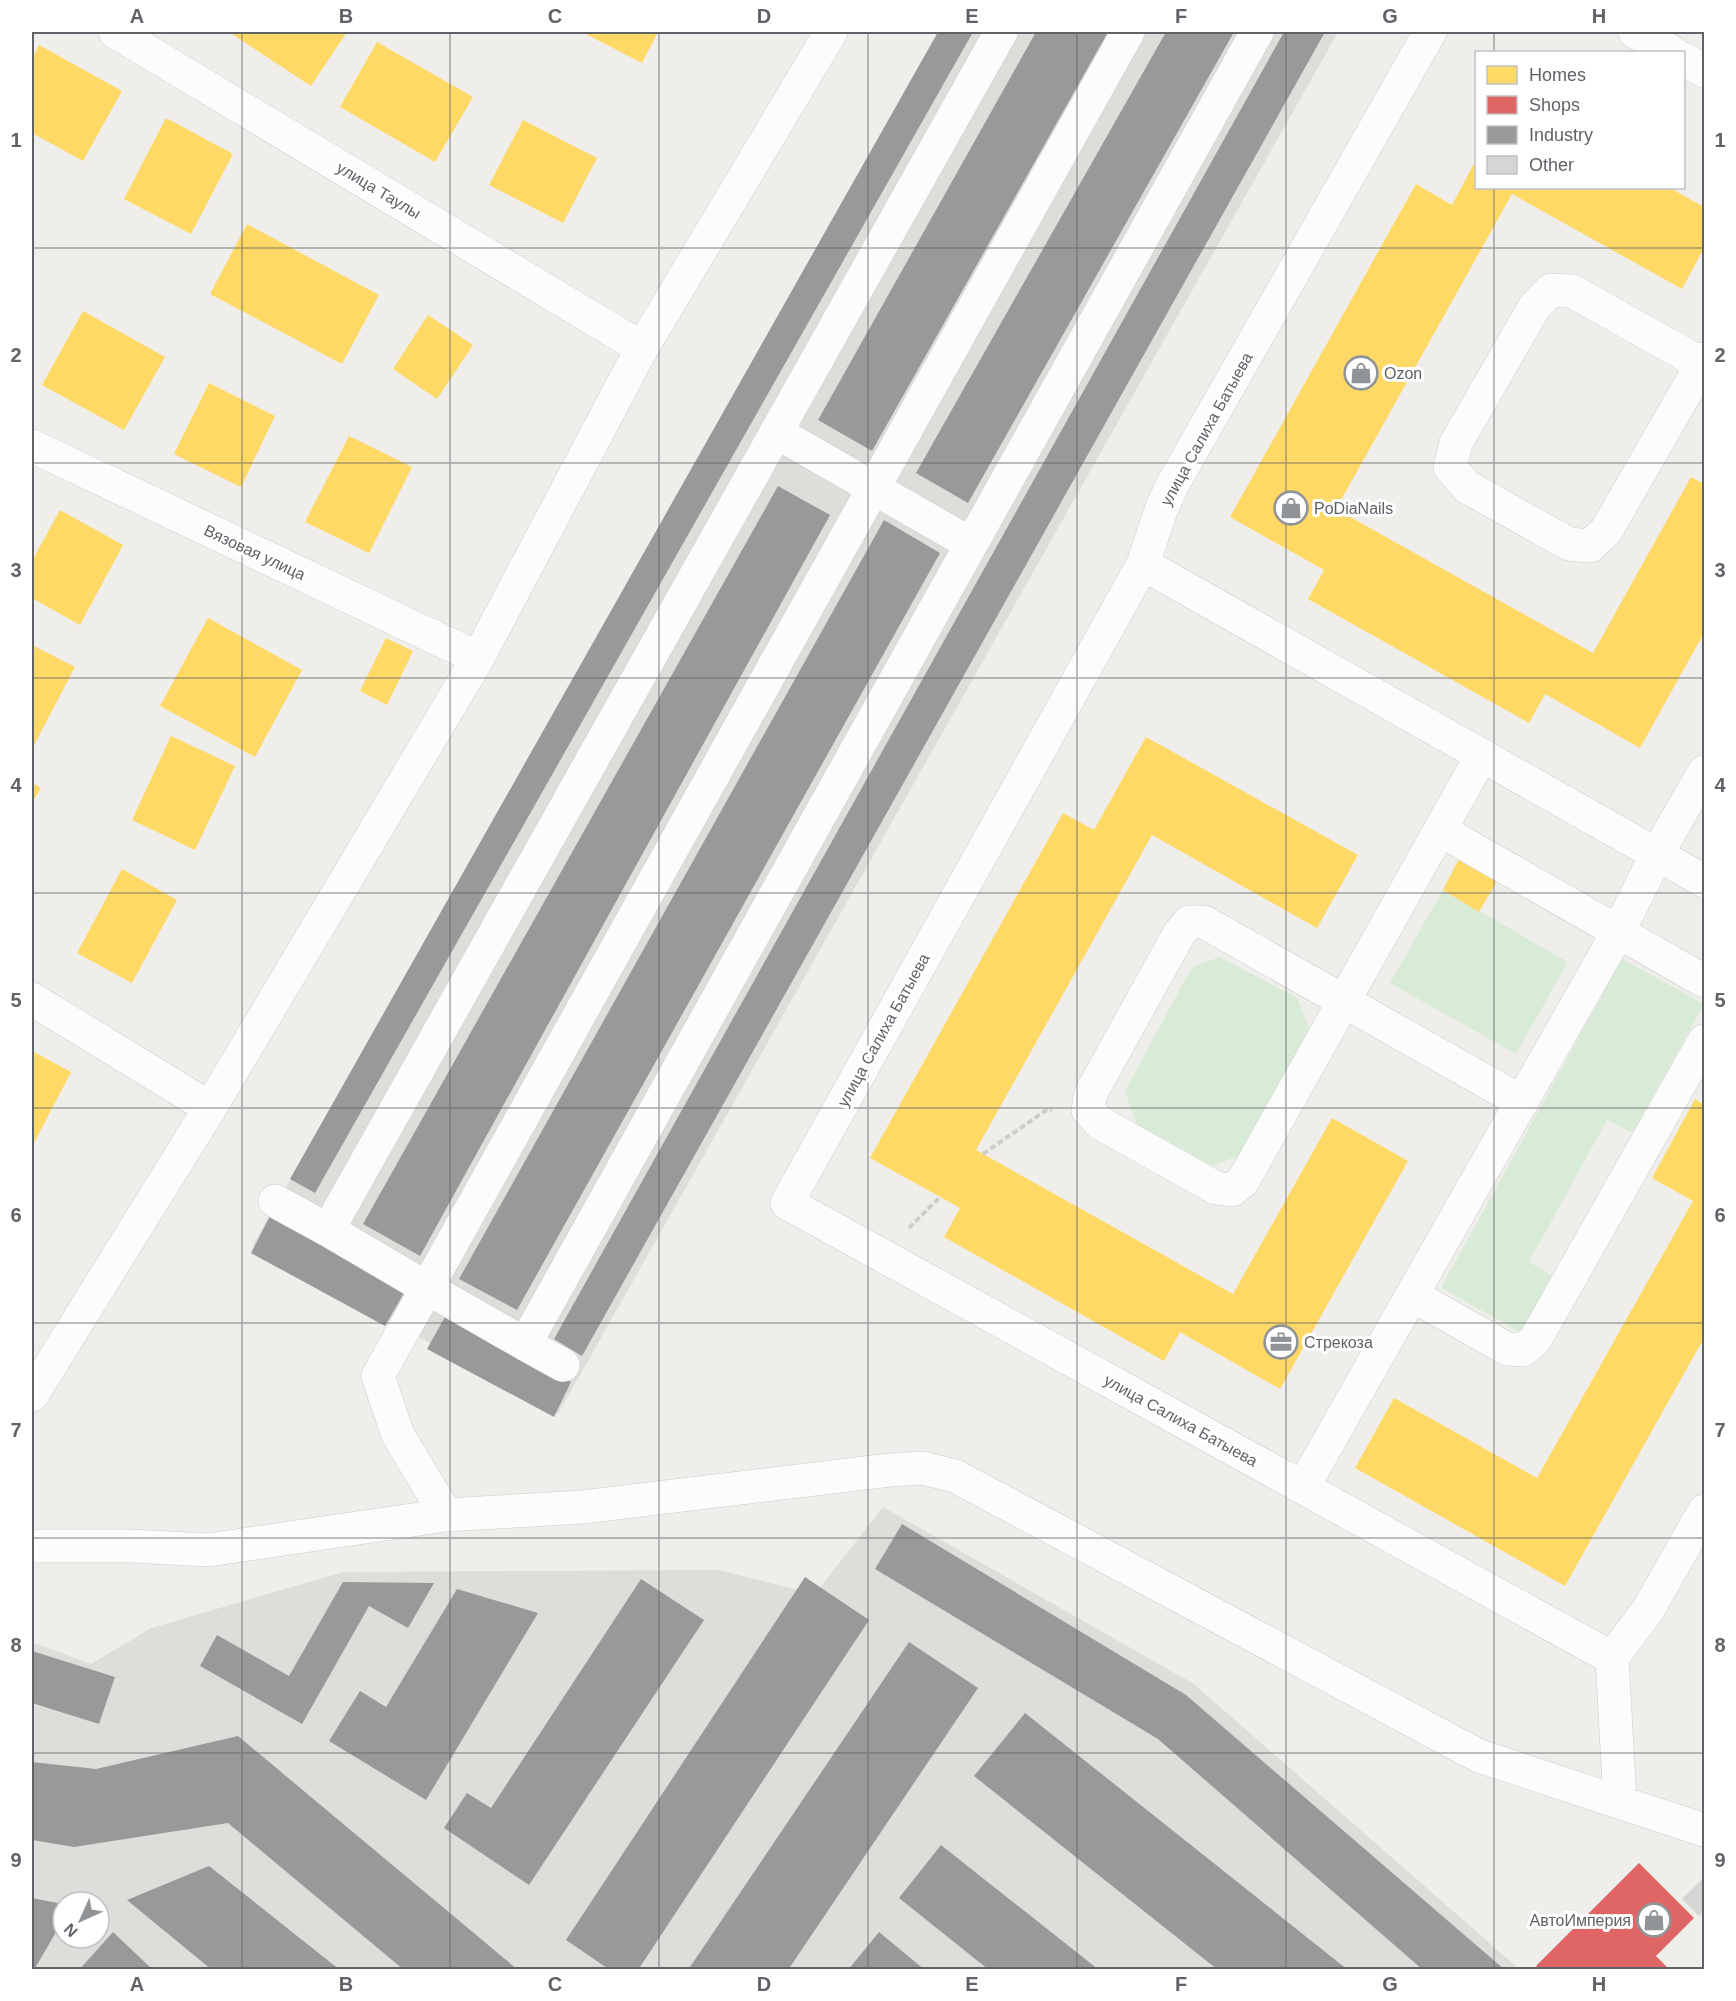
<svg xmlns="http://www.w3.org/2000/svg" width="1736" height="2001" font-family="Helvetica,sans-serif">
<style>
.industrial{fill:#dfddda;fill-rule:evenodd}
.green{fill:#d8ebd6}
.homes{fill:#ffd966}
.shops{fill:#e06666}
.industry{fill:#999}
.building{fill:#d6d5d3}
.lines{fill:none;stroke-linecap:round;stroke-linejoin:round}
.minor-casing{stroke:#cbcccc;stroke-width:34}
.path{stroke:#cacfcc;stroke-width:4;stroke-dasharray:6 3;stroke-linecap:butt}
.minor{stroke:#fdfcfc;stroke-width:33}
.grid{fill:none;stroke:#5f6368;stroke-width:1.5;stroke-opacity:0.55}
.labels{text-anchor:middle;stroke-width:6;stroke-linejoin:round;paint-order:stroke}
.street-label{font-size:16px;fill:#5f6368;stroke:#fff}
.poi-label{font-size:16px;fill:#5f6368;stroke:#fff;text-anchor:start}
.neatline{fill:none;stroke:#5f6368;stroke-width:2}
.grid-label{font-size:20px;text-anchor:middle;font-weight:bold;fill:#5f6368}
</style>
<rect width="100%" height="100%" fill="#efeeea"/>
<path class="industrial" d="M 943,32 L 1338,32 L 558,1414 L 253,1245 Z
M 883,1507 L 1194,1684 L 1519,1969 L 32,1969 L 32,1642 L 91,1664 L 151,1628 L 343,1572 L 718,1570 L 815,1594 ZM 63,1902 L 99,1902 L 99,1938 L 63,1938 Z"/>
<path class="green" d="M 1443,890 L 1568,962 L 1516,1054 L 1390,983 Z
M 1220,957 L 1297,998 L 1309,1028 L 1242,1154 L 1213,1166 L 1137,1125 L 1125,1091 L 1192,967 Z
M 1622,959 L 1704,1004 L 1632,1133 L 1607,1120 L 1529,1262 L 1553,1276 L 1522,1333 L 1441,1288 Z"/>
<path class="homes" d="M 229,32 L 347,32 L 311,86 Z
M 582,32 L 658,32 L 642,63 Z
M 377,42 L 473,97 L 435,162 L 340,107 Z
M 39,45 L 122,91 L 83,161 L 32,133 L 32,59 Z
M 166,118 L 233,154 L 191,234 L 124,199 Z
M 523,120 L 597,158 L 563,223 L 489,185 Z
M 1476,160 L 1476,188 L 1670,188 L 1704,207 L 1704,248 L 1682,289 L 1512,194 L 1336,509 L 1593,653 L 1691,477 L 1704,484 L 1704,633 L 1640,748 L 1545,694 L 1529,723 L 1308,599 L 1324,570 L 1230,517 L 1416,184 L 1452,205 Z
M 247,224 L 379,295 L 342,364 L 210,294 Z
M 83,311 L 165,357 L 124,430 L 42,385 Z
M 428,315 L 473,345 L 437,399 L 393,369 Z
M 209,383 L 275,416 L 241,487 L 174,454 Z
M 349,436 L 412,467 L 369,553 L 305,522 Z
M 60,510 L 123,545 L 80,625 L 32,598 L 32,561 Z
M 208,618 L 302,670 L 255,757 L 160,706 Z
M 386,638 L 413,651 L 387,705 L 360,691 Z
M 32,645 L 75,667 L 32,749 Z
M 171,736 L 235,766 L 195,850 L 132,820 Z
M 1146,737 L 1358,855 L 1317,928 L 1152,835 L 976,1150 L 1233,1294 L 1332,1118 L 1408,1161 L 1280,1389 L 1180,1332 L 1164,1361 L 944,1237 L 960,1208 L 870,1158 L 1063,813 L 1094,830 Z
M 32,783 L 41,788 L 32,803 Z
M 1462,853 L 1500,876 L 1479,912 L 1443,890 Z
M 122,869 L 177,900 L 132,983 L 77,953 Z
M 32,1051 L 71,1072 L 32,1147 Z
M 1695,1099 L 1704,1105 L 1704,1338 L 1565,1586 L 1355,1468 L 1394,1398 L 1537,1478 L 1693,1201 L 1652,1178 Z"/>
<path class="shops" d="M 1639,1863 L 1694,1918 L 1656,1956 L 1670,1970 L 1540,1970 L 1536,1966 Z"/>
<path class="industry" d="M 938,32 L 973,32 L 315,1193 L 290,1179 Z
M 1036,32 L 1108,32 L 872,451 L 818,420 Z
M 1166,32 L 1234,32 L 968,503 L 916,473 Z
M 1284,32 L 1325,32 L 582,1356 L 554,1339 Z
M 778,486 L 830,515 L 420,1256 L 363,1224 Z
M 884,520 L 940,553 L 517,1310 L 459,1279 Z
M 270,1216 L 405,1291 L 385,1326 L 251,1253 Z
M 446,1315 L 571,1382 L 554,1417 L 427,1349 Z
M 902,1524 L 1186,1695 L 1505,1970 L 1423,1970 L 1158,1739 L 875,1569 Z
M 805,1577 L 869,1620 L 638,1970 L 610,1970 L 566,1940 Z
M 641,1579 L 704,1620 L 529,1885 L 444,1828 L 467,1793 L 491,1808 Z
M 343,1582 L 434,1583 L 408,1628 L 369,1606 L 302,1724 L 200,1666 L 217,1635 L 289,1676 Z
M 457,1589 L 538,1613 L 426,1800 L 329,1741 L 360,1691 L 386,1707 Z
M 909,1642 L 978,1688 L 788,1970 L 688,1970 Z
M 32,1651 L 115,1677 L 99,1724 L 32,1703 Z
M 1025,1713 L 1348,1970 L 1218,1970 L 974,1776 Z
M 238,1736 L 518,1970 L 404,1970 L 228,1823 L 74,1847 L 32,1840 L 32,1762 L 96,1769 Z
M 941,1845 L 1099,1970 L 989,1970 L 899,1898 Z
M 209,1866 L 340,1970 L 212,1970 L 127,1900 Z
M 32,1898 L 63,1904 L 63,1920 L 34,1970 L 32,1970 Z
M 113,1932 L 153,1970 L 79,1970 Z
M 879,1932 L 925,1970 L 848,1970 Z"/>
<path class="building" d="M 1704,1877 L 1704,1911 L 1699,1916 L 1682,1899 Z"/>
<g class="lines">
<defs>
<path id="minor" d="M 115,32 L 642,348
M 1430,32 L 1173,484 L 1161,510 L 1143,564 L 787,1203 L 1612,1658
M 1635,32 L 1672,52
M 1684,59 L 1704,71
M 1704,359 L 1702,364 L 1606,531 L 1590,546 L 1569,544 L 1467,487 L 1450,467 L 1456,443 L 1535,306 L 1551,290 L 1572,291 L 1702,364 L 1704,365
M 776,432 L 971,544
M 32,446 L 478,658
M 1143,564 L 1704,881
M 1482,755 L 1243,1181 L 1232,1190 L 1216,1188 L 1100,1123 L 1088,1110 L 1091,1093 L 1179,934 L 1189,922 L 1204,922 L 1522,1102
M 1440,830 L 1704,981
M 32,999 L 210,1108
M 275,1201 L 328,1230
M 1412,1295 L 1507,1349 L 1523,1350 L 1535,1340 L 1704,1041
M 525,1344 L 427,1288 L 1128,32
M 563,1365 L 525,1344 L 1257,32
M 32,1395 L 210,1108 L 478,658 L 642,348 L 831,32
M 1303,1487 L 1618,932 L 1657,854 L 1704,772
M 446,1515 L 398,1435 L 378,1376 L 427,1288 L 328,1230 L 1001,32
M 32,1546 L 131,1546 L 208,1550 L 446,1515 L 583,1507 L 890,1470 L 922,1468 L 955,1476 L 1479,1756 L 1704,1830
M 1620,1802 L 1612,1658 L 1648,1610 L 1704,1511"/>
</defs>
<use href="#minor" class="minor-casing"/>
<path class="path" d="M 983,1154 L 1045,1111 L 1052,1110
M 909,1228 L 940,1197"/>
<use href="#minor" class="minor"/>
</g>
<path class="grid" d="M 242,32 L 242,1970M 450,32 L 450,1970M 659,32 L 659,1970M 868,32 L 868,1970M 1077,32 L 1077,1970M 1286,32 L 1286,1970M 1494,32 L 1494,52M 1494,188 L 1494,1970M 32,248 L 1704,248M 32,463 L 1704,463M 32,678 L 1704,678M 32,893 L 1704,893M 32,1108 L 1704,1108M 32,1323 L 1704,1323M 32,1538 L 1704,1538M 32,1753 L 1704,1753"/>
<defs>
<symbol id="shop-ring" viewBox="-11 -11 22 22"><circle r="9.5" fill="#fff" stroke="#919496" stroke-width="1.5"/><path d="M-5-2.5h2.3a2.7 3.5 0 0 1 5.4 0H5L5.5 6h-11ZM-1.5-2.5h3a1.5 2.3 0 0 0-3 0Z" fill="#919496"/></symbol>
<symbol id="office-ring" viewBox="-11 -11 22 22"><circle r="9.5" fill="#fff" stroke="#919496" stroke-width="1.5"/><path d="M-6-3h4V-5.5h4V-3h4V5H-6ZM-1-4.5V-3h2v-1.5ZM-6 0V1H6V0Z" fill="#919496"/></symbol>
</defs>
<g fill-rule="evenodd">
<use href="#shop-ring" x="1342" y="354" width="38" height="38"/>
<use href="#shop-ring" x="1272" y="489" width="38" height="38"/>
<use href="#office-ring" x="1262" y="1323" width="38" height="38"/>
<use href="#shop-ring" x="1635" y="1901" width="38" height="38"/>
</g>
<g class="labels">
<g class="street-label">
<text transform="translate(379 190) rotate(31)" y="6">улица Таулы</text>
<text transform="translate(1206 429) rotate(-61)" y="6">улица Салиха Батыева</text>
<text transform="translate(255 552) rotate(25)" y="6">Вязовая улица</text>
<text transform="translate(883 1030) rotate(-61)" y="6">улица Салиха Батыева</text>
<text transform="translate(1181 1420) rotate(29)" y="6">улица Салиха Батыева</text>
</g>
<g class="poi-label">
<text x="1384" y="379">Ozon</text>
<text x="1314" y="514">PoDiaNails</text>
<text x="1304" y="1348">Стрекоза</text>
<text x="1631" y="1926" text-anchor="end">АвтоИмперия</text>
</g>
</g>
<rect width="1736" height="2001" fill="none" stroke="#ffffff" stroke-width="66"/>
<rect x="1475" y="51" width="210" height="138" fill="#ffffff" stroke="#bfc1c3" stroke-width="1.5"/>
<rect x="1487" y="66" width="30" height="18" fill="#ffd966" stroke="#bfc1c3" stroke-width="1.5"/>
<text x="1529" y="81" font-size="18" fill="#5f6368">Homes</text>
<rect x="1487" y="96" width="30" height="18" fill="#e06666" stroke="#bfc1c3" stroke-width="1.5"/>
<text x="1529" y="111" font-size="18" fill="#5f6368">Shops</text>
<rect x="1487" y="126" width="30" height="18" fill="#999999" stroke="#bfc1c3" stroke-width="1.5"/>
<text x="1529" y="141" font-size="18" fill="#5f6368">Industry</text>
<rect x="1487" y="156" width="30" height="18" fill="#d6d5d3" stroke="#bfc1c3" stroke-width="1.5"/>
<text x="1529" y="171" font-size="18" fill="#5f6368">Other</text>
<g transform="translate(81 1920) rotate(225)"><circle r="28" fill="#ffffff" stroke="#bfc1c3" stroke-width="1.5"/>
<path d="M0-4.5L10 22L0 15L-10 22Z" fill="#919496"/>
<text y="-9" font-size="16" font-weight="bold" text-anchor="middle" fill="#5f6368">N</text>
</g>
<rect x="33" y="33" width="1670" height="1935" class="neatline"/>
<g class="grid-label">
<text x="137" y="23">A</text>
<text x="346" y="23">B</text>
<text x="555" y="23">C</text>
<text x="764" y="23">D</text>
<text x="972" y="23">E</text>
<text x="1181" y="23">F</text>
<text x="1390" y="23">G</text>
<text x="1599" y="23">H</text>
<text x="16" y="147">1</text>
<text x="1720" y="147">1</text>
<text x="16" y="362">2</text>
<text x="1720" y="362">2</text>
<text x="16" y="577">3</text>
<text x="1720" y="577">3</text>
<text x="16" y="792">4</text>
<text x="1720" y="792">4</text>
<text x="16" y="1007">5</text>
<text x="1720" y="1007">5</text>
<text x="16" y="1222">6</text>
<text x="1720" y="1222">6</text>
<text x="16" y="1437">7</text>
<text x="1720" y="1437">7</text>
<text x="16" y="1652">8</text>
<text x="1720" y="1652">8</text>
<text x="16" y="1867">9</text>
<text x="1720" y="1867">9</text>
<text x="137" y="1991">A</text>
<text x="346" y="1991">B</text>
<text x="555" y="1991">C</text>
<text x="764" y="1991">D</text>
<text x="972" y="1991">E</text>
<text x="1181" y="1991">F</text>
<text x="1390" y="1991">G</text>
<text x="1599" y="1991">H</text>
</g>
</svg>
